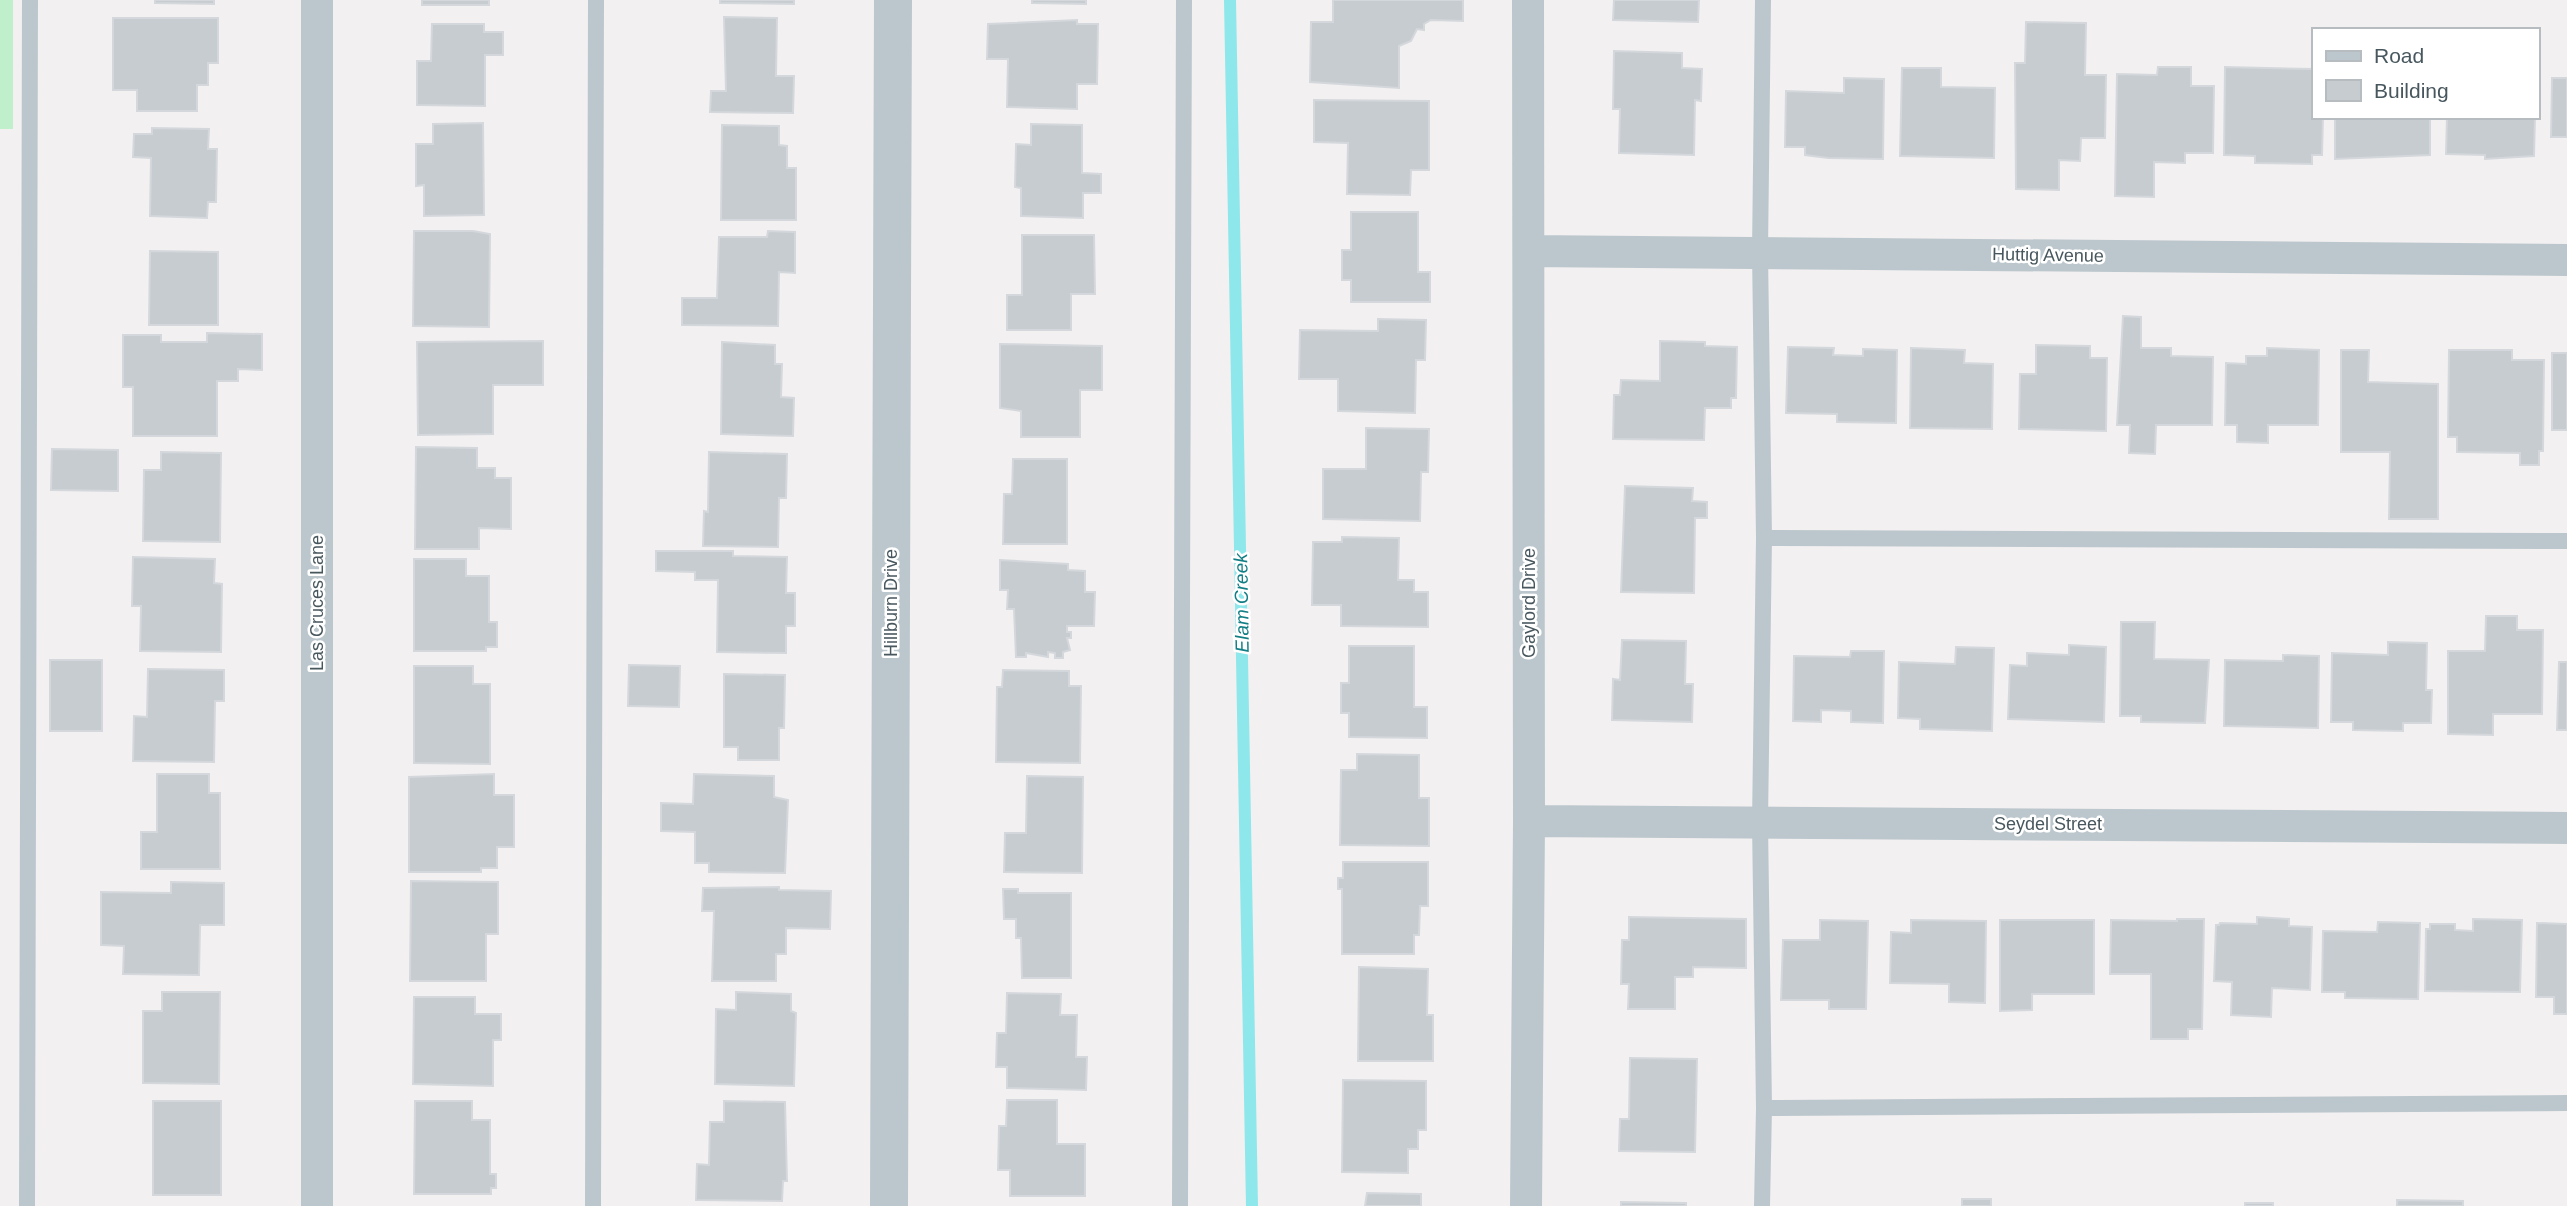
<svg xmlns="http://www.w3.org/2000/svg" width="2567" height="1206" font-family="Helvetica,sans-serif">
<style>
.green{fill:#c0efcb}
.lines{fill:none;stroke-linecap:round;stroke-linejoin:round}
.stream{stroke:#8ee7eb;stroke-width:12}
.building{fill:#c7ccd0;stroke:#d4d8dc;stroke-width:2}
.service{stroke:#bcc7cd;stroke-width:16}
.minor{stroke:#bcc7cd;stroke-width:32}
.tertiary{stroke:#bcc7cd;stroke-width:38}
.labels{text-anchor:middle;stroke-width:5;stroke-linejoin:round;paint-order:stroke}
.street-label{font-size:18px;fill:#48575e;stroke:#fff}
.water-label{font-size:19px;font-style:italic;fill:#107e84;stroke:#fff}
</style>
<rect width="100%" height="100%" fill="#f3f0f1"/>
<path class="green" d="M 0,0 L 13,0 L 13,129 L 0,129 Z"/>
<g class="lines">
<path class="stream" d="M 1230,0 L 1252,1206"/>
</g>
<path class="building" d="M 155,0 L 214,0 L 214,4 L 155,3 Z
M 422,0 L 489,0 L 489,5 L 422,5 Z
M 720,0 L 794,0 L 794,4 L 720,3 Z
M 1032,0 L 1086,0 L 1086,4 L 1032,3 Z
M 1333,0 L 1463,0 L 1463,21 L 1431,20 L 1424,24 L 1424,30 L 1417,29 L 1411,41 L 1399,46 L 1399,88 L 1310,82 L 1311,22 L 1333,22 Z
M 1614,0 L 1699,0 L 1698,22 L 1613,20 Z
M 724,17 L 777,18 L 776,76 L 794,76 L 793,113 L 710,112 L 711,91 L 726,91 Z
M 113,18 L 218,18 L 218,63 L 208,63 L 208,85 L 197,85 L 197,111 L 137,111 L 137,90 L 113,90 Z
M 1077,20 L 1077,24 L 1098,24 L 1097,84 L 1077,84 L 1077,109 L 1007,107 L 1008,59 L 987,59 L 988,24 Z
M 2026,22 L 2086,23 L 2085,75 L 2106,75 L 2105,138 L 2081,138 L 2080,161 L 2059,160 L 2059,190 L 2016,189 L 2015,63 L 2025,63 Z
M 432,24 L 484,24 L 484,32 L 503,32 L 503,55 L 485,55 L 485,106 L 417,105 L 417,61 L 431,61 Z
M 1614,51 L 1682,53 L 1682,68 L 1702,69 L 1701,101 L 1695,100 L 1694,155 L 1619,153 L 1620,109 L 1613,109 Z
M 2158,67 L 2191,67 L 2191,86 L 2214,86 L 2213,153 L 2185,153 L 2185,163 L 2154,162 L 2154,197 L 2115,196 L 2117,74 L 2157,75 Z
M 2225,67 L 2313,69 L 2313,117 L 2323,117 L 2322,155 L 2312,155 L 2312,164 L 2255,163 L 2255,156 L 2224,155 Z
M 1902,68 L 1941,68 L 1941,87 L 1995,88 L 1994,158 L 1900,156 Z
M 1844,78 L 1884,79 L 1883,159 L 1828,158 L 1805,155 L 1805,147 L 1785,147 L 1786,91 L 1844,93 Z
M 2552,78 L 2567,78 L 2567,137 L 2551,137 Z
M 1314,100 L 1429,101 L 1429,170 L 1411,170 L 1410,195 L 1347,194 L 1348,143 L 1314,142 Z
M 2335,117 L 2430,117 L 2430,155 L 2335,159 Z
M 2447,117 L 2535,117 L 2534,156 L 2485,159 L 2485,155 L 2446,154 Z
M 483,123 L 484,215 L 424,216 L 424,185 L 416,186 L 416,144 L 433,144 L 433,124 Z
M 1031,124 L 1082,125 L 1082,173 L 1101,174 L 1101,193 L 1083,193 L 1083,218 L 1021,216 L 1021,188 L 1015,187 L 1016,144 L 1031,145 Z
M 722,125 L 779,126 L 779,145 L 787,146 L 787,168 L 796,168 L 796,220 L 721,220 Z
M 152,128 L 209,129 L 208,149 L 217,149 L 216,202 L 208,202 L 207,218 L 150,216 L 151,158 L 133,157 L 134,134 L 152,134 Z
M 1351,212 L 1418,212 L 1418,272 L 1430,272 L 1430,302 L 1351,302 L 1351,280 L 1342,280 L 1342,250 L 1351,250 Z
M 414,231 L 473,231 L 490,234 L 489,327 L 413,326 Z
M 768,231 L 795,232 L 795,273 L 779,272 L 778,326 L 682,325 L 682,298 L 717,298 L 719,237 L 767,237 Z
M 1022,235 L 1094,235 L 1095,294 L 1071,294 L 1071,330 L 1007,330 L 1007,295 L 1022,295 Z
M 150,251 L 218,252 L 218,325 L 149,325 Z
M 2123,316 L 2141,317 L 2141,348 L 2171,348 L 2171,356 L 2213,357 L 2212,425 L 2156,425 L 2155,454 L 2129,453 L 2130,425 L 2117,425 Z
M 1378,319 L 1426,320 L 1425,360 L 1416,360 L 1415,413 L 1338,411 L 1338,379 L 1299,379 L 1300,330 L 1378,331 Z
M 207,333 L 262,334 L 262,370 L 238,369 L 238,381 L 217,381 L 217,436 L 133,436 L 133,387 L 123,387 L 123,335 L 161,335 L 161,342 L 207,342 Z
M 543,341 L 543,385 L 493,385 L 493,434 L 418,435 L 417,342 Z
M 1660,341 L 1705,342 L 1705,346 L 1737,347 L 1736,398 L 1731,398 L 1731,408 L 1705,408 L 1704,440 L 1613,439 L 1614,395 L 1620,395 L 1621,380 L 1660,381 Z
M 722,342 L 775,345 L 775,364 L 782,364 L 781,397 L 794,398 L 793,436 L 721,434 Z
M 1000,344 L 1102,346 L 1102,390 L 1080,390 L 1080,437 L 1021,437 L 1021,411 L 1000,408 Z
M 2036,345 L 2090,346 L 2090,358 L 2107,358 L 2106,431 L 2019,429 L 2020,374 L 2036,374 Z
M 1788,347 L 1834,348 L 1833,355 L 1863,356 L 1863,349 L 1897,350 L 1896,423 L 1837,422 L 1837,414 L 1786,413 Z
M 1911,348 L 1965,350 L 1964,363 L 1993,364 L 1992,429 L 1910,428 Z
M 2267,348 L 2319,350 L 2318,425 L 2268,425 L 2268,443 L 2237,442 L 2237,425 L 2225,425 L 2226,363 L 2246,364 L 2246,356 L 2267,356 Z
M 2341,350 L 2369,350 L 2368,382 L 2438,384 L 2438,519 L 2389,519 L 2390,452 L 2341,452 Z
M 2449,350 L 2512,350 L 2512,360 L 2544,360 L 2543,451 L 2539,451 L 2539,465 L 2520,465 L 2520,453 L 2457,452 L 2457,437 L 2448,437 Z
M 2552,353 L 2567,353 L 2567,430 L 2552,430 Z
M 1366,428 L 1429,429 L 1428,472 L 1421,472 L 1420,521 L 1323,519 L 1323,469 L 1366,469 Z
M 416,447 L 477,448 L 477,468 L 495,468 L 495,478 L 511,478 L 511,529 L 479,528 L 479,549 L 415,549 Z
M 52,449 L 118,450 L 118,491 L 51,490 Z
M 161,452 L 221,453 L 220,542 L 143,541 L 144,470 L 161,470 Z
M 709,452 L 787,454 L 786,498 L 779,498 L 778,547 L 703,546 L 704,511 L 708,512 Z
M 1013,459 L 1067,459 L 1067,544 L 1003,544 L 1004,494 L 1012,494 Z
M 1625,486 L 1693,488 L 1692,501 L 1707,502 L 1707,518 L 1695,518 L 1694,593 L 1621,592 Z
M 1342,537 L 1399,538 L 1398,580 L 1414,580 L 1414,592 L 1428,592 L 1428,627 L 1341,626 L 1341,605 L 1312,605 L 1313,542 L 1342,542 Z
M 656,551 L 733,551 L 733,556 L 787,557 L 786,593 L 795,593 L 795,626 L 786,626 L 786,653 L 717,652 L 718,580 L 695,580 L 695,572 L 656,571 Z
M 133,557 L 215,559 L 214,583 L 222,584 L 221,652 L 140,651 L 141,606 L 132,606 Z
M 414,559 L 466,559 L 466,576 L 489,576 L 489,622 L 497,622 L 497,647 L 486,647 L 486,651 L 414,651 Z
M 1000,560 L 1068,564 L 1068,570 L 1085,571 L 1085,592 L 1095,592 L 1094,626 L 1067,626 L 1067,632 L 1071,632 L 1071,638 L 1067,638 L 1070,650 L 1063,652 L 1063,658 L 1055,658 L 1055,653 L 1048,652 L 1048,657 L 1026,653 L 1026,657 L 1016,657 L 1014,609 L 1007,609 L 1008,590 L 1000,590 Z
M 2486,616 L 2517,616 L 2517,630 L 2543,630 L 2542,714 L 2493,714 L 2493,735 L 2448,734 L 2448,651 L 2485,651 Z
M 2121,622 L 2155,622 L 2154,659 L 2209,660 L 2205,723 L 2141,722 L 2141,716 L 2120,716 Z
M 1622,640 L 1686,641 L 1685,684 L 1693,684 L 1692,722 L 1612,720 L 1613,679 L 1620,680 Z
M 2388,642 L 2427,643 L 2426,690 L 2432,690 L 2431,723 L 2403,723 L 2403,731 L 2353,730 L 2353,722 L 2331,722 L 2332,653 L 2388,655 Z
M 2069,645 L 2106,647 L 2104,722 L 2008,719 L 2010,665 L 2027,666 L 2027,653 L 2069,655 Z
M 1349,646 L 1414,646 L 1414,707 L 1427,707 L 1427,738 L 1349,737 L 1349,713 L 1341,713 L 1341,683 L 1349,683 Z
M 1956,647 L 1994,648 L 1992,731 L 1920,729 L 1920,719 L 1898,718 L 1899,662 L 1955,664 Z
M 1851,651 L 1884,651 L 1883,723 L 1851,722 L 1851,711 L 1821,710 L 1821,722 L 1793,721 L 1794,656 L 1850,657 Z
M 2283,655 L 2319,656 L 2318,728 L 2224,726 L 2225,660 L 2283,661 Z
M 50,660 L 102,660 L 102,731 L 50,731 Z
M 2559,662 L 2567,662 L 2567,730 L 2557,730 Z
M 629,665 L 680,666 L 679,707 L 628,706 Z
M 414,666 L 473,666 L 473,684 L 490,684 L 490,764 L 414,763 Z
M 148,669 L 224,670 L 224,701 L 215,701 L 214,762 L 133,761 L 134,716 L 147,717 Z
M 1003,670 L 1069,671 L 1069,686 L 1081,686 L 1080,763 L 996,762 L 997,687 L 1002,687 Z
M 724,674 L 785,675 L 784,728 L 779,728 L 779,760 L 738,760 L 738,747 L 724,747 Z
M 1357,754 L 1419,755 L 1419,798 L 1429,798 L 1429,846 L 1340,845 L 1341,770 L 1357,770 Z
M 157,774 L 209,774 L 209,793 L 220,793 L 220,869 L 141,869 L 141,832 L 157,832 Z
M 494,774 L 494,795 L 514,795 L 514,847 L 497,847 L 497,868 L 481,868 L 481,872 L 409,872 L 409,777 Z
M 694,774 L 774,776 L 774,797 L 788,800 L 785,873 L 709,872 L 709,863 L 695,863 L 695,832 L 661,831 L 661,803 L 693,804 Z
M 1027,776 L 1083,777 L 1082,873 L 1004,872 L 1005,833 L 1026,833 Z
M 1343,862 L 1428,862 L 1428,906 L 1420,906 L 1419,935 L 1414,935 L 1414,954 L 1342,954 L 1342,889 L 1338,889 L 1338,878 L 1343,878 Z
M 411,881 L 498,882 L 498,934 L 486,934 L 486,981 L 410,981 Z
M 171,882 L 224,883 L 224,925 L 200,925 L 199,975 L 123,974 L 124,946 L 101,945 L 101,892 L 171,893 Z
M 779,887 L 779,890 L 831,891 L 830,929 L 786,928 L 786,954 L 776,954 L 776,981 L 712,981 L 714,911 L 702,911 L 703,888 Z
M 1003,889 L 1018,889 L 1018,893 L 1071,893 L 1071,978 L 1022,978 L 1021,938 L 1016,938 L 1016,919 L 1004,919 Z
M 1629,917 L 1746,919 L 1746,968 L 1693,967 L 1693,977 L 1675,977 L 1675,1009 L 1628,1009 L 1629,984 L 1621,984 L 1622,940 L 1629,940 Z
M 2257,917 L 2289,919 L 2289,926 L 2312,927 L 2310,990 L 2272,988 L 2271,1017 L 2231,1015 L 2232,982 L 2214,981 L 2216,925 L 2219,925 L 2220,923 L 2257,924 Z
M 2177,919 L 2204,919 L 2202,1029 L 2188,1029 L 2188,1039 L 2151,1039 L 2151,974 L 2110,974 L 2111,920 L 2177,921 Z
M 2473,919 L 2522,920 L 2520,992 L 2425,991 L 2426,929 L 2430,929 L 2430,924 L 2455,924 L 2455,930 L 2473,931 Z
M 1820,920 L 1868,921 L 1866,1009 L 1829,1009 L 1829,1000 L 1781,1000 L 1783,940 L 1820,940 Z
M 1911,920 L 1986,921 L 1985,1003 L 1949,1002 L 1949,984 L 1890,983 L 1891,932 L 1911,933 Z
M 2000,920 L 2094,920 L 2094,994 L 2032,994 L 2032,1010 L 2000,1011 Z
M 2378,922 L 2420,923 L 2418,999 L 2345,998 L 2345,992 L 2322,992 L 2323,931 L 2377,932 Z
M 2537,923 L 2567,924 L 2567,1014 L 2554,1014 L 2554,997 L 2536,997 Z
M 1359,967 L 1428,969 L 1427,1015 L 1433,1015 L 1433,1061 L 1358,1061 Z
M 162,992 L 220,992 L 219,1084 L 143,1083 L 143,1011 L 162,1011 Z
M 736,992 L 791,994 L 791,1011 L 796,1013 L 794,1086 L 715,1084 L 716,1009 L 736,1010 Z
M 1007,993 L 1061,994 L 1060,1015 L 1077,1015 L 1076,1057 L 1087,1057 L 1086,1090 L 1007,1088 L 1007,1067 L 996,1067 L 997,1033 L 1006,1033 Z
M 414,997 L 475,997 L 475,1014 L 501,1014 L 501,1040 L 493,1040 L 493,1086 L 413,1084 Z
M 1630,1058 L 1697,1059 L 1695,1152 L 1619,1151 L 1620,1119 L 1629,1119 Z
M 1343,1080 L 1426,1081 L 1426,1130 L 1418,1130 L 1418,1149 L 1408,1149 L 1408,1173 L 1342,1172 Z
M 1007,1100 L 1057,1100 L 1057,1144 L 1085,1144 L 1085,1196 L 1010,1196 L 1010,1170 L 998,1170 L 999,1126 L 1006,1126 Z
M 153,1101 L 221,1101 L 221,1195 L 153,1195 Z
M 415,1101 L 472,1101 L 472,1120 L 490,1120 L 490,1174 L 496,1174 L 496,1188 L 491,1188 L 491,1194 L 414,1194 Z
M 724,1101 L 785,1102 L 787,1181 L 783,1181 L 782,1201 L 696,1200 L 697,1164 L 709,1165 L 710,1122 L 724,1122 Z
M 1367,1193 L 1421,1194 L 1421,1206 L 1365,1206 Z
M 1962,1199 L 1991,1199 L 1991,1206 L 1962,1206 Z
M 2397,1200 L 2463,1201 L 2463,1206 L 2397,1206 Z
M 1621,1202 L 1686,1203 L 1686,1206 L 1621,1206 Z
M 2245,1203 L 2273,1203 L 2273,1206 L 2245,1206 Z"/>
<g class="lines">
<path class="service" d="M 1764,538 L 2567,541
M 1764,1108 L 2567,1103
M 27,1206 L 30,0
M 593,1206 L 596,0
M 1180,1206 L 1184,0
M 1762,1206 L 1764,1108 L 1760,822 L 1764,538 L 1760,252 L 1763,0"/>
<path class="minor" d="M 1529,251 L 2567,260
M 1529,821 L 2567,828
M 317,1206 L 317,0
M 1526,1206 L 1529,821 L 1528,0"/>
<path class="tertiary" d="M 889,1206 L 893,0"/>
</g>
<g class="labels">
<g class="street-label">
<text transform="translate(2048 255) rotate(1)" y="6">Huttig Avenue</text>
<text transform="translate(317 603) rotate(-90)" y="6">Las Cruces Lane</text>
<text transform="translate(891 603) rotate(-90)" y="6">Hillburn Drive</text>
<text transform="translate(1529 603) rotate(-90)" y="6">Gaylord Drive</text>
<text x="2048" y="830">Seydel Street</text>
</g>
<g class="water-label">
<text transform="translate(1241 603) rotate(-91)" y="7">Elam Creek</text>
</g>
</g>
<rect x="2312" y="28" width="228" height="91" fill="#ffffff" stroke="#b6bcbf" stroke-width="2"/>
<rect x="2326" y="51" width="35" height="10" fill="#bcc7cd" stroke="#b6bcbf" stroke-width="2"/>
<text x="2374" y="63" font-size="21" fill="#48575e">Road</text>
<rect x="2326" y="80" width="35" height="21" fill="#c7ccd0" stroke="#b6bcbf" stroke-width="2"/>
<text x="2374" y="98" font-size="21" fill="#48575e">Building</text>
</svg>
